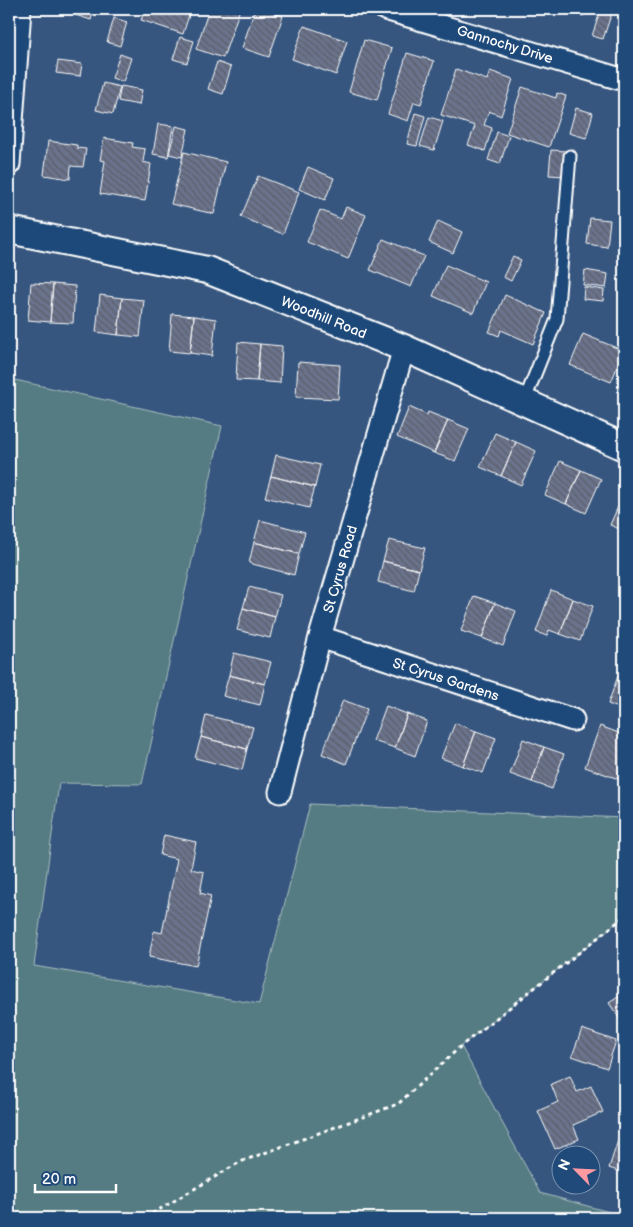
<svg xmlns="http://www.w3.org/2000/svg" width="633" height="1227" font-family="'Balsamiq Sans',sans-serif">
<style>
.park{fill:#557c82;stroke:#aabec0}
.building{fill:url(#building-back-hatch);stroke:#fff}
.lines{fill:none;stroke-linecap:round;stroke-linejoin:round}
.service-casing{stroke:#fff;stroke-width:15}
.minor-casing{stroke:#fff;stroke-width:25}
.tertiary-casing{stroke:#fff;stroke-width:30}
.path{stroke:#fff;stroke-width:3;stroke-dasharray:4 4;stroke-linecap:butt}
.service{stroke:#1f4a7a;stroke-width:11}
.minor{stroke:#1f4a7a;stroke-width:21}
.tertiary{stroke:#1f4a7a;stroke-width:26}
.labels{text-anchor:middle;stroke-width:4;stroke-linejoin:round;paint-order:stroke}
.street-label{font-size:14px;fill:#fff;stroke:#1f4a7a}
</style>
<defs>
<pattern id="building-back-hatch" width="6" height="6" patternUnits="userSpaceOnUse" patternTransform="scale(1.25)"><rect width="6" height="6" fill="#6b738c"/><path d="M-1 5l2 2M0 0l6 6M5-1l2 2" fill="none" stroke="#5a5e69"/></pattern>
</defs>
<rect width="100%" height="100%" fill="#36567f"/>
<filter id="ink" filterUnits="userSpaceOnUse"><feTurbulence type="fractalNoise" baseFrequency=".02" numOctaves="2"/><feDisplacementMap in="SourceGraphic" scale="10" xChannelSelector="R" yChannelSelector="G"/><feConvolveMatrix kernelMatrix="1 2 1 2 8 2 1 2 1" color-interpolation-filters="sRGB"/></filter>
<g filter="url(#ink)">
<path class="park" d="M 15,380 L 222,426 L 142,784 L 59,783 L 34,966 L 259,1004 L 310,804 L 624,818 L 624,917 L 461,1046 L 540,1193 L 624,1216 L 624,1218 L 9,1218 L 9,439 Z"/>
<path class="building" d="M 70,9 L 94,9 L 91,20 L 69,13 Z
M 145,9 L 191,9 L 183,34 L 141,20 Z
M 209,9 L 240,9 L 223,58 L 196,49 Z
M 255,9 L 262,9 L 283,16 L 269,57 L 242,48 Z
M 561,9 L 586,9 L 583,16 Z
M 601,9 L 613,9 L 603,39 L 592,36 Z
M 114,18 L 127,22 L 120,46 L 107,42 Z
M 304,26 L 347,41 L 336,75 L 292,59 Z
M 180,37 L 194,41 L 187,63 L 173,59 Z
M 364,40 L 392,48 L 377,100 L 349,92 Z
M 407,53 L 434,61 L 421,104 L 414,102 L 408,121 L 388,114 Z
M 120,54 L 131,58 L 123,82 L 112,78 Z
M 58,61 L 82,64 L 80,76 L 56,73 Z
M 217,62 L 231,67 L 223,94 L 208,89 Z
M 456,69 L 487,80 L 490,71 L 513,79 L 501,116 L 489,111 L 484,125 L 492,128 L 485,151 L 468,145 L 475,126 L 441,115 Z
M 103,83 L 120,87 L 113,114 L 96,110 Z
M 121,86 L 142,90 L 139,105 L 118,101 Z
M 522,87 L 556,98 L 557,93 L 566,96 L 549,147 L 507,133 Z
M 576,108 L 593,113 L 586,138 L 569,133 Z
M 415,113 L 425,116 L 417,146 L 407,144 Z
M 429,117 L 443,121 L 434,150 L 420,146 Z
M 158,124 L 173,126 L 168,157 L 153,154 Z
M 176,126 L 188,129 L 182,157 L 169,154 Z
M 497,132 L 509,136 L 500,164 L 488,160 Z
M 104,138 L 133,143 L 132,147 L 145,149 L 143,162 L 151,164 L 145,201 L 100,194 L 105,161 L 100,160 Z
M 48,141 L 77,145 L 77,148 L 86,149 L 83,167 L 71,166 L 70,179 L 44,175 Z
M 551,150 L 566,151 L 565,176 L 549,175 Z
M 184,152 L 226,162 L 214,214 L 171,204 Z
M 308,167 L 334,178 L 325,200 L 299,189 Z
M 258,176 L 299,192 L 283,234 L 241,217 Z
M 346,207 L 366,215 L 348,259 L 307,242 L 320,210 L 341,219 Z
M 590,218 L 610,220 L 607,247 L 587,244 Z
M 438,221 L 462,232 L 453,253 L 429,242 Z
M 383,239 L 424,256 L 411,287 L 370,270 Z
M 513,256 L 521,260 L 511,281 L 503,277 Z
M 446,265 L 486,282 L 473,313 L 433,296 Z
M 585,270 L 608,274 L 606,288 L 583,285 Z
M 31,283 L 53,284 L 50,322 L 28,320 Z
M 53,284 L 75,286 L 73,323 L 50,322 Z
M 584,287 L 604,290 L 603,301 L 583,299 Z
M 100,295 L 122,298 L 118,335 L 96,332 Z
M 505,295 L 546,313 L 533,344 L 501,330 L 499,336 L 489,332 Z
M 122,298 L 144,300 L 140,337 L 118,335 Z
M 172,314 L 194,316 L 190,353 L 169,351 Z
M 194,316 L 216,319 L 212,356 L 190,353 Z
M 583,334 L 624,351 L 611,382 L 570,365 Z
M 238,342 L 260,344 L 257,381 L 236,380 Z
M 260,344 L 282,346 L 280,383 L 257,381 Z
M 298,362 L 340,365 L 338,399 L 296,397 Z
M 409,407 L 427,415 L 428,412 L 448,420 L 434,453 L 397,437 Z
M 448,420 L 469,429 L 455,461 L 434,453 Z
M 495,433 L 516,442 L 501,476 L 480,467 Z
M 516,442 L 536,451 L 521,485 L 501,476 Z
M 276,455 L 320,465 L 315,487 L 271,476 Z
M 560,461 L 581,470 L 566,504 L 545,495 Z
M 581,470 L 601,479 L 586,513 L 566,504 Z
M 271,476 L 315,487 L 309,508 L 265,497 Z
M 624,493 L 624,531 L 610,525 Z
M 260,520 L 305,532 L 299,554 L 254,542 Z
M 389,540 L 425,548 L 419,570 L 383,561 Z
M 254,542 L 299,554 L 294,575 L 249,563 Z
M 383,561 L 419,570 L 414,591 L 378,582 Z
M 249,587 L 281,595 L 275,617 L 243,608 Z
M 551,590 L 573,599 L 560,634 L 549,630 L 547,636 L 536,632 Z
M 474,596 L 495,603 L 482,638 L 461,631 Z
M 573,599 L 593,606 L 580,641 L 560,634 Z
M 495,603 L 516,611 L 503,646 L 482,638 Z
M 243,608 L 275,617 L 270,638 L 237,630 Z
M 234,653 L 271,662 L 265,684 L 229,675 Z
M 229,675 L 265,684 L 260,705 L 223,696 Z
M 618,676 L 624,679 L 624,710 L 608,704 Z
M 343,700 L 367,709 L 346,764 L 322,754 Z
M 386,706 L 407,714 L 395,748 L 373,741 Z
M 407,714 L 427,721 L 415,756 L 395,748 Z
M 206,715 L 253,727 L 247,749 L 201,737 Z
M 455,723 L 476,731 L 463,766 L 441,758 Z
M 600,726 L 624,735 L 624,781 L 585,767 Z
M 476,731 L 496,738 L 483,773 L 463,766 Z
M 201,737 L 247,749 L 242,770 L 195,758 Z
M 523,739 L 544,747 L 532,782 L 510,774 Z
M 544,747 L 564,754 L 552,789 L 532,782 Z
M 164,835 L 196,842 L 191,869 L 204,872 L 200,893 L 211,896 L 196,966 L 149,957 L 154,931 L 162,933 L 177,859 L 160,855 Z
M 624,993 L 624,1025 L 609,1003 Z
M 582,1029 L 616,1041 L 607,1068 L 572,1056 Z
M 570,1076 L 577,1092 L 591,1086 L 603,1112 L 573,1125 L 579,1139 L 555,1149 L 538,1111 L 558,1102 L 551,1084 Z
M 624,1122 L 624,1173 L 609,1168 Z"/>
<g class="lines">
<defs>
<path id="service" d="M 524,402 L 557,319 L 570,156"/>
<path id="minor" d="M 385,9 L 624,80
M 9,164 L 20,9
M 320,637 L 573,720
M 280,792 L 320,637 L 404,348"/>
<path id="tertiary" d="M 9,230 L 207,270 L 404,348 L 624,447"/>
</defs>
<use href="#service" class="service-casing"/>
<use href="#minor" class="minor-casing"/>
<use href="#tertiary" class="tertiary-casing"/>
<path class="path" d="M 145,1218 L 240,1162 L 398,1104 L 461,1046 L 624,917"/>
<use href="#service" class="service"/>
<use href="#minor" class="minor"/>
<use href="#tertiary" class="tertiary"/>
</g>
</g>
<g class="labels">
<g class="street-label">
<text transform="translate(505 44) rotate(17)" y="5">Gannochy Drive</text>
<text transform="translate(324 317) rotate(22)" y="5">Woodhill Road</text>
<text transform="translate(340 569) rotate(-74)" y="5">St Cyrus Road</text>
<text transform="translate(446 679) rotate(18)" y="5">St Cyrus Gardens</text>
</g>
</g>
<rect width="633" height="1227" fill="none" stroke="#1f4a7a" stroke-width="30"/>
<rect x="15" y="15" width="603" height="1197" fill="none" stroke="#fff" stroke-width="2" filter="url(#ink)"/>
<g transform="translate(576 1170) rotate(294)"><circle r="24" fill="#1f4a7a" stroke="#7992af"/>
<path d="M0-4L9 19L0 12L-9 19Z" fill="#ff9aa2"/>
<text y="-8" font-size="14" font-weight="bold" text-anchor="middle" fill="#ffffff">N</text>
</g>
<path d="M35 1184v8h81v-8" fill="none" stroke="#ffffff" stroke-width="2.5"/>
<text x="42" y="1184" font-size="15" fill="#ffffff" stroke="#1f4a7a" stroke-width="4" paint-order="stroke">20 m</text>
</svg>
